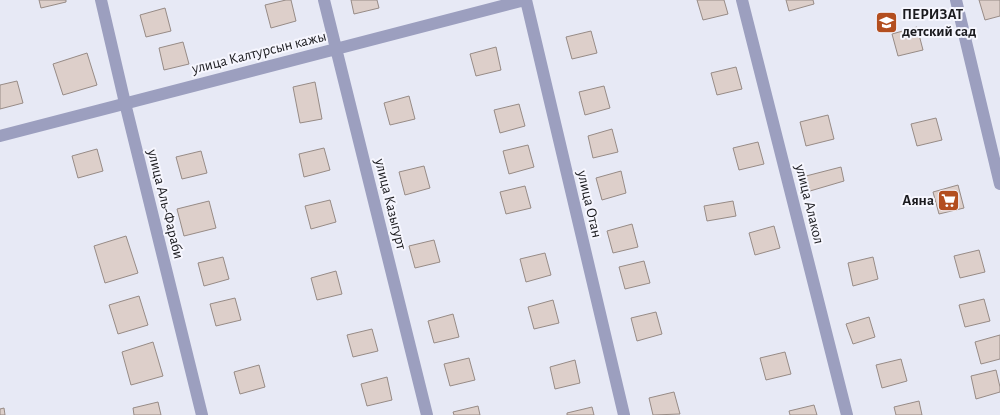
<svg xmlns="http://www.w3.org/2000/svg" width="1000" height="415" font-family="'Alegreya Sans',sans-serif">
<style>
.building{fill:#ddcfca;stroke:#978b86}
.lines{fill:none;stroke-linecap:round;stroke-linejoin:round}
.minor{stroke:#9c9fbf;stroke-width:12}
.labels{text-anchor:middle;stroke-width:4;stroke-linejoin:round;paint-order:stroke}
.poi-label{font-size:15px;font-weight:bold;fill:#1a1a1e;stroke:#f6f6fe;text-anchor:start}
.street-label{font-size:15px;fill:#1a1a1e;stroke:#f6f6fe}
</style>
<rect width="100%" height="100%" fill="#e7e9f5"/>
<path class="building" d="M 39,0 L 66,0 L 66,2 L 41,8 Z
M 286,0 L 291,0 L 296,21 L 271,28 L 265,5 Z
M 351,0 L 377,0 L 379,8 L 354,14 Z
M 697,0 L 724,0 L 728,14 L 703,20 Z
M 786,0 L 813,0 L 814,4 L 789,11 Z
M 979,0 L 1000,0 L 1000,16 L 985,20 Z
M 165,8 L 171,31 L 146,37 L 140,15 Z
M 917,27 L 923,50 L 898,56 L 892,34 Z
M 591,31 L 597,53 L 572,59 L 566,37 Z
M 183,42 L 189,64 L 164,70 L 159,48 Z
M 496,47 L 501,70 L 476,76 L 470,54 Z
M 87,53 L 97,85 L 63,95 L 53,64 Z
M 736,67 L 742,89 L 717,95 L 711,73 Z
M 17,81 L 23,103 L 0,109 L 0,85 Z
M 315,82 L 322,119 L 300,123 L 293,87 Z
M 604,86 L 610,108 L 585,115 L 579,92 Z
M 409,96 L 415,119 L 390,125 L 384,103 Z
M 519,104 L 525,126 L 500,133 L 494,110 Z
M 828,115 L 834,139 L 806,146 L 800,122 Z
M 936,118 L 942,140 L 917,146 L 911,124 Z
M 612,129 L 618,152 L 593,158 L 588,136 Z
M 758,142 L 764,164 L 739,170 L 733,148 Z
M 528,145 L 534,167 L 509,174 L 503,151 Z
M 324,148 L 330,170 L 304,177 L 299,154 Z
M 97,149 L 103,171 L 78,178 L 72,156 Z
M 201,151 L 207,173 L 182,179 L 176,157 Z
M 424,166 L 430,188 L 405,195 L 399,172 Z
M 841,167 L 844,181 L 810,191 L 806,176 Z
M 621,171 L 626,193 L 602,200 L 596,178 Z
M 958,185 L 964,208 L 939,214 L 933,192 Z
M 525,186 L 531,208 L 506,214 L 500,192 Z
M 330,200 L 336,222 L 311,229 L 305,206 Z
M 209,201 L 216,228 L 184,236 L 177,209 Z
M 733,201 L 736,216 L 707,221 L 704,206 Z
M 632,224 L 638,247 L 613,253 L 607,231 Z
M 774,226 L 780,248 L 755,255 L 749,233 Z
M 126,236 L 138,273 L 105,283 L 94,246 Z
M 434,240 L 440,262 L 415,268 L 409,246 Z
M 979,250 L 985,272 L 960,278 L 954,256 Z
M 545,253 L 551,275 L 526,282 L 520,259 Z
M 223,257 L 229,279 L 204,286 L 198,263 Z
M 873,257 L 878,279 L 853,286 L 848,263 Z
M 644,261 L 650,283 L 625,289 L 619,267 Z
M 336,271 L 342,294 L 317,300 L 311,278 Z
M 139,296 L 148,325 L 118,334 L 109,305 Z
M 235,298 L 241,320 L 216,326 L 210,304 Z
M 984,299 L 990,321 L 965,327 L 959,305 Z
M 553,300 L 559,323 L 534,329 L 528,307 Z
M 656,312 L 662,334 L 637,341 L 631,318 Z
M 453,314 L 459,337 L 434,343 L 428,321 Z
M 869,317 L 875,337 L 853,344 L 846,324 Z
M 372,329 L 378,351 L 353,357 L 347,335 Z
M 1000,335 L 1000,359 L 981,364 L 975,342 Z
M 153,342 L 163,376 L 131,385 L 122,352 Z
M 785,352 L 791,374 L 766,380 L 760,358 Z
M 469,358 L 475,380 L 450,386 L 444,364 Z
M 901,359 L 907,381 L 882,388 L 876,365 Z
M 575,360 L 580,383 L 555,389 L 550,367 Z
M 259,365 L 265,387 L 240,394 L 234,372 Z
M 996,370 L 1000,387 L 1000,392 L 976,399 L 971,376 Z
M 387,377 L 392,400 L 367,406 L 361,384 Z
M 674,392 L 680,414 L 653,415 L 649,398 Z
M 919,401 L 922,415 L 896,415 L 894,407 Z
M 158,402 L 161,415 L 134,415 L 133,408 Z
M 814,405 L 817,415 L 790,415 L 789,411 Z
M 478,406 L 480,415 L 454,415 L 453,412 Z
M 592,407 L 594,415 L 567,415 L 567,413 Z
M 4,408 L 5,415 L 0,415 L 0,409 Z"/>
<g class="lines">
<path class="minor" d="M 101,0 L 125,103 L 202,415
M 324,0 L 427,415
M 526,0 L 624,415
M 742,0 L 847,415
M 956,0 L 1000,184
M 0,136 L 525,0"/>
</g>
<defs>
<symbol id="school-square" viewBox="-11 -11 22 22"><rect x="-9" y="-9" width="18" height="18" rx="4" fill="#b34e1f" stroke="#f6f6fe"/><path d="M0-5L7-2L0 1L-7-2ZM-4 1L0 2.5L4 1V4Q0 6-4 4Z" fill="#fff"/></symbol>
<symbol id="supermarket-square" viewBox="-11 -11 22 22"><rect x="-9" y="-9" width="18" height="18" rx="4" fill="#b34e1f" stroke="#f6f6fe"/><path d="M-6-5.5h2.5l.6 2H6L4.5 2H-2.5L-4.4-4H-6ZM-1.5 3.2a1.3 1.3 0 1 0 .1 0ZM3 3.2a1.3 1.3 0 1 0 .1 0Z" fill="#fff"/></symbol>
</defs>
<g fill-rule="evenodd">
<use href="#school-square" x="874" y="10" width="25" height="25"/>
<use href="#supermarket-square" x="936" y="188" width="25" height="25"/>
</g>
<g class="labels">
<g class="poi-label">
<text x="902" y="19">ПЕРИЗАТ<tspan x="902" dy="17">детский сад</tspan></text>
<text x="934" y="205" text-anchor="end">Аяна</text>
</g>
<g class="street-label">
<text transform="translate(259 52) rotate(-14)" y="5">улица Калтурсын кажы</text>
<text transform="translate(166 204) rotate(76)" y="5">улица Аль-Фараби</text>
<text transform="translate(391 204) rotate(76)" y="5">улица Казыгурт</text>
<text transform="translate(590 204) rotate(77)" y="5">улица Отан</text>
<text transform="translate(810 204) rotate(76)" y="5">улица Алакол</text>
</g>
</g>
</svg>
